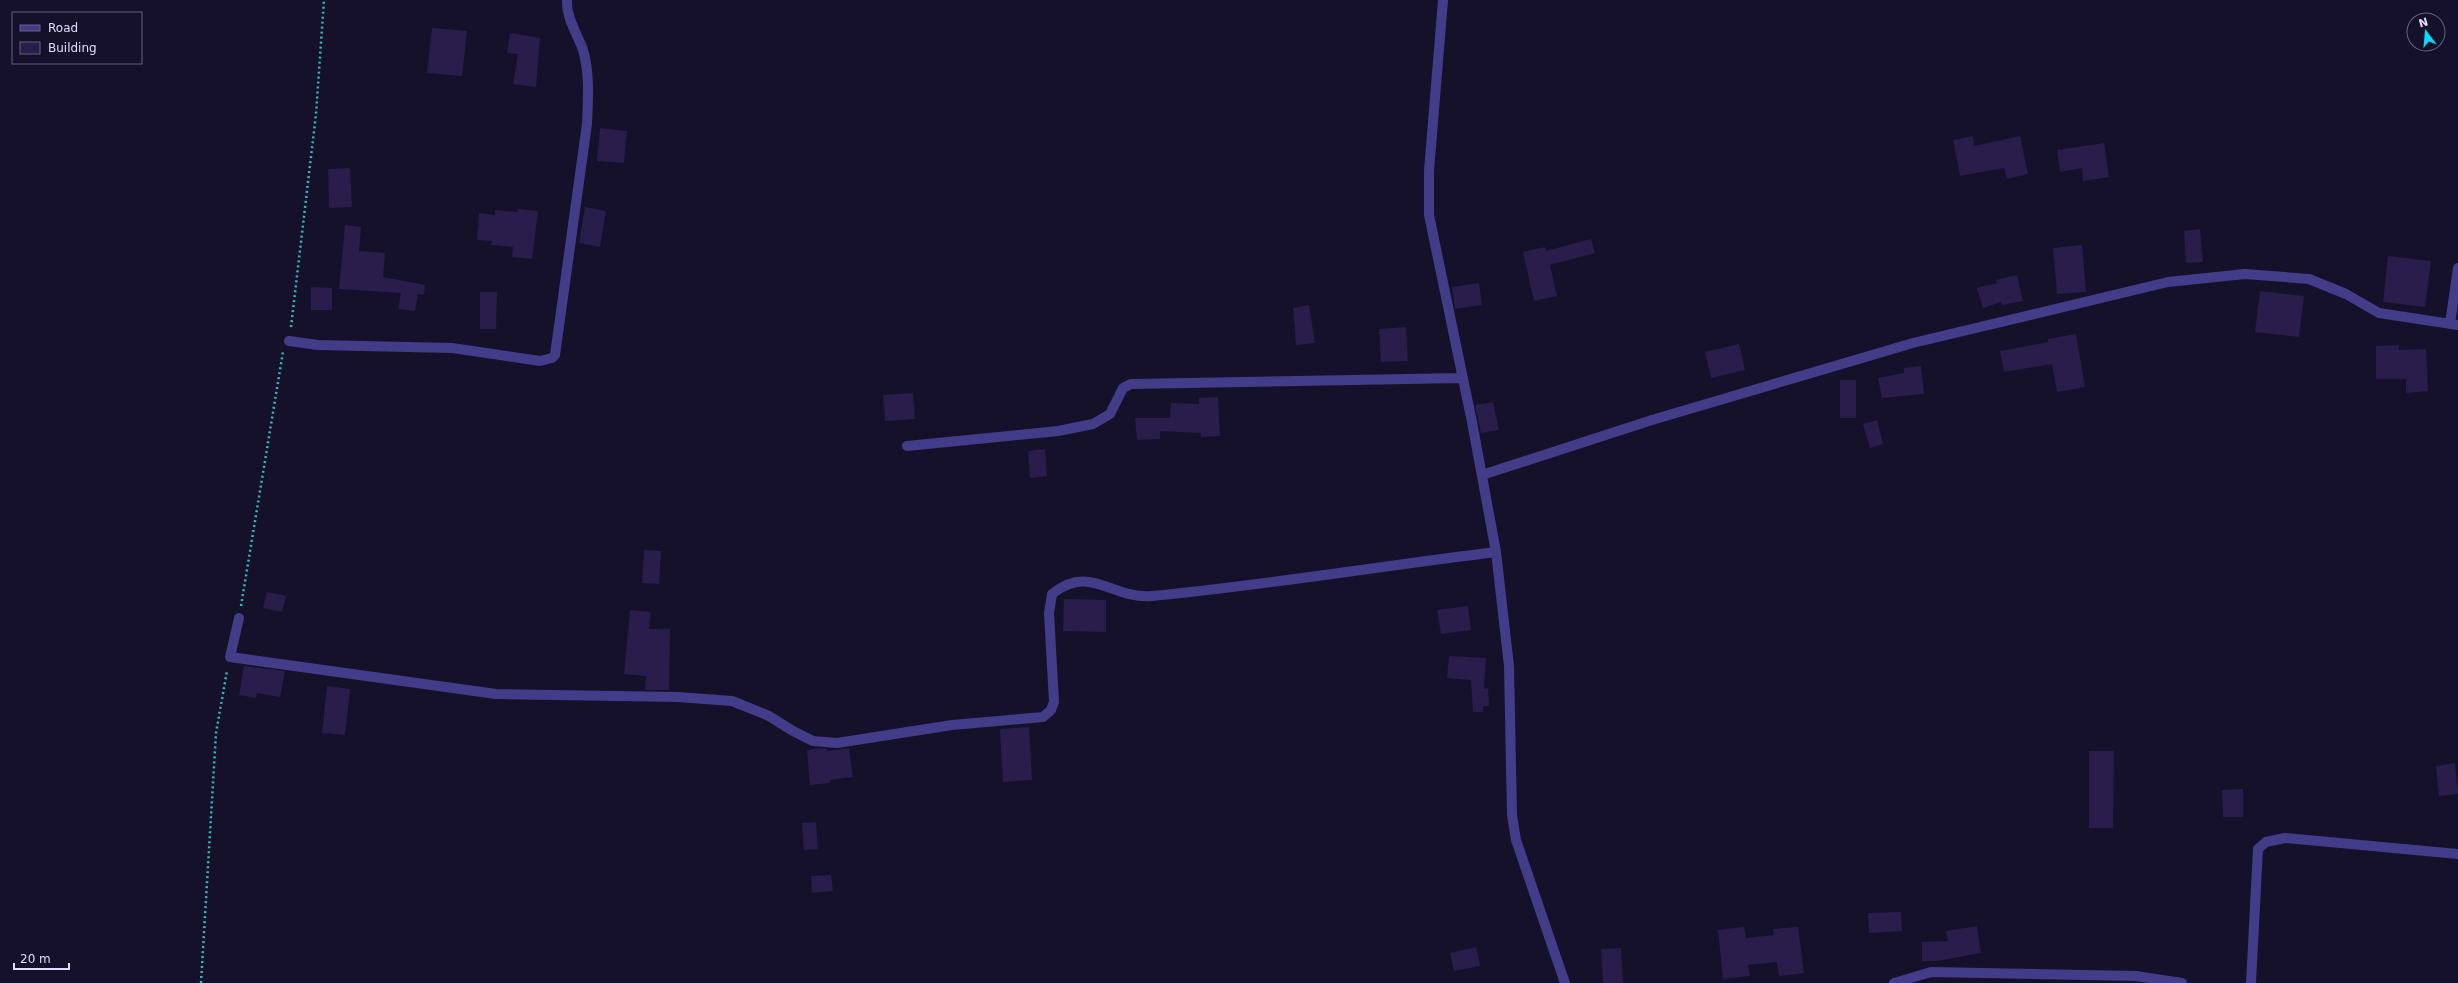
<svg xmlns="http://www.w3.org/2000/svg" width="2458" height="983" font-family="'DejaVu Sans',sans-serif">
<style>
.building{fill:#281d4b}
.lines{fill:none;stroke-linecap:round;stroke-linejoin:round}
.path{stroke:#31bbb9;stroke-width:2.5;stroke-dasharray:2 3;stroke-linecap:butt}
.minor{stroke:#433c88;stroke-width:10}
</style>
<rect width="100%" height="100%" fill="#16112a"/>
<path class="building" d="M 432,28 L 467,31 L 462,76 L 427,73 Z
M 510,33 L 540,38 L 536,87 L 513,84 L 518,54 L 507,53 Z
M 600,128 L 627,131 L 624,163 L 597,161 Z
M 1973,136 L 1974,146 L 2020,136 L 2028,174 L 2007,179 L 2004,168 L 1960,176 L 1953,140 Z
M 2104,143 L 2109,177 L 2083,181 L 2082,168 L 2060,172 L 2057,150 Z
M 350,168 L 352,207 L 329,208 L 328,169 Z
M 585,207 L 606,211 L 600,247 L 579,243 Z
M 518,209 L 538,211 L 532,259 L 512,257 L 513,247 L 491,245 L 492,241 L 477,240 L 479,213 L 495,215 L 495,210 L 517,212 Z
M 345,225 L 361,227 L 359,251 L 385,253 L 383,277 L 425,285 L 424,295 L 418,294 L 415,311 L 398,309 L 401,293 L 339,289 Z
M 2200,229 L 2203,262 L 2186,263 L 2184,231 Z
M 1591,239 L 1595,253 L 1550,265 L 1557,296 L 1534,301 L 1523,252 L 1545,247 L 1546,251 Z
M 2082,245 L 2086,292 L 2057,294 L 2053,248 Z
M 2388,256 L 2431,261 L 2425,307 L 2383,302 Z
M 2017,275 L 2023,301 L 2002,305 L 2001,302 L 1983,308 L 1977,288 L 1997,283 L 1996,280 Z
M 1479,283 L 1482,305 L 1455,309 L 1452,287 Z
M 311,287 L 332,288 L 332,310 L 311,310 Z
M 2260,291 L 2304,296 L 2299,337 L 2255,332 Z
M 480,292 L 497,292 L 496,329 L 480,329 Z
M 1309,305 L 1315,343 L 1296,345 L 1293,308 Z
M 1406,327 L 1408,361 L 1381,362 L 1379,329 Z
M 2076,334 L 2085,387 L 2057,392 L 2052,364 L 2004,372 L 2000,351 L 2048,342 L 2048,339 Z
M 1739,344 L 1745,370 L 1711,378 L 1705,352 Z
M 2399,345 L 2399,350 L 2426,349 L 2428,391 L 2406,393 L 2406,379 L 2376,379 L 2376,346 Z
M 1921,366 L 1924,394 L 1882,398 L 1878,378 L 1904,373 L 1904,368 Z
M 1840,380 L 1856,380 L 1856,418 L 1840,418 Z
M 913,393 L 915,419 L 885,421 L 883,395 Z
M 1218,397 L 1220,436 L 1201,437 L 1201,433 L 1160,431 L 1160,439 L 1137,440 L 1135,418 L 1170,418 L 1171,403 L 1199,404 L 1199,398 Z
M 1493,402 L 1499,430 L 1481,433 L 1475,405 Z
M 1877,420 L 1883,444 L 1870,448 L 1863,424 Z
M 1045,449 L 1047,476 L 1030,478 L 1028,451 Z
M 644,550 L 661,551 L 659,584 L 642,583 Z
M 267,592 L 286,596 L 282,612 L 263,608 Z
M 1064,599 L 1106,600 L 1106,632 L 1063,631 Z
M 1468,606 L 1471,630 L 1441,634 L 1437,610 Z
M 630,610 L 651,612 L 649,629 L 670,629 L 669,690 L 645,690 L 646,676 L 624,674 Z
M 1449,656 L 1486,658 L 1484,689 L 1488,688 L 1489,706 L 1483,706 L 1483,712 L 1473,712 L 1471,680 L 1447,678 Z
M 244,666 L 285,671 L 280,697 L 257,693 L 256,698 L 239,695 Z
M 327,686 L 350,689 L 345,735 L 322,733 Z
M 1029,727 L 1032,780 L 1003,782 L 1000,729 Z
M 821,748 L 827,749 L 827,751 L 849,748 L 853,777 L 830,780 L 830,783 L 810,785 L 807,750 Z
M 2089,751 L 2114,751 L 2113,828 L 2089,828 Z
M 2455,763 L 2458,794 L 2439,796 L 2436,766 Z
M 2243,789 L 2243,817 L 2223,817 L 2222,790 Z
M 816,822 L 818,849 L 804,850 L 802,823 Z
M 831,875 L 833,891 L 812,893 L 811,876 Z
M 1901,912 L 1902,931 L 1869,933 L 1868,913 Z
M 1977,926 L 1981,953 L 1937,961 L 1922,961 L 1922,942 L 1948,941 L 1946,931 Z
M 1744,927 L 1746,938 L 1774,935 L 1773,929 L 1798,927 L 1804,973 L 1779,976 L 1777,962 L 1748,965 L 1750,976 L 1723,979 L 1718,930 Z
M 1476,947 L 1480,966 L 1454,971 L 1450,953 Z
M 1621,948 L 1623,983 L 1603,983 L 1601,949 Z"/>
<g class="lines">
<path class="path" d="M 291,327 L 316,114 L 324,0
M 241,606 L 283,352
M 201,983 L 216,733 L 227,671"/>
<path class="minor" d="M 1443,0 L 1429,171 L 1429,215 L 1472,422 L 1496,552 L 1509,666 L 1512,815 L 1516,840 L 1565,983
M 2450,324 L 2458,268
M 289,341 L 318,345 L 452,348 L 540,361 L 552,358 L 555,355 L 587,124 C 588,99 590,74 583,50 C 577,33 566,18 567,0
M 907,446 L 1058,431 L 1093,424 L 1110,414 L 1123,388 L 1131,384 L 1462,378
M 1482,475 L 1652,420 L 1913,343 L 2168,282 L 2245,274 L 2309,279 L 2346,294 L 2379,313 L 2458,325
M 239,618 L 230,657 L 496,694 L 678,697 L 732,701 L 769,716 L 793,731 L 813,741 L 837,743 L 952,725 L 1043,717 L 1051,710 L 1054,702 L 1049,613 L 1052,594 C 1090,563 1113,600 1152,596 C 1267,585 1381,566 1496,552
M 1894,983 L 1931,972 L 2136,976 L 2182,983
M 2251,983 L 2258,849 L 2266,842 L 2285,838 L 2458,854"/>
</g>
<rect x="12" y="12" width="130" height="52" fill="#16112a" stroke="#67617f"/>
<rect x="20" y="25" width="20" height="6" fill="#433c88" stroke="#67617f"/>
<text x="48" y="32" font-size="12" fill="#e0daff">Road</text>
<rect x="20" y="42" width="20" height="12" fill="#281d4b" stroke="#67617f"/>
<text x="48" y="52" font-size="12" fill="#e0daff">Building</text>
<g transform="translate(2426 32) rotate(344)"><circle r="19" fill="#16112a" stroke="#67617f"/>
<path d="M0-3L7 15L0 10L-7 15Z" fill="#08d9fd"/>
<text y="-6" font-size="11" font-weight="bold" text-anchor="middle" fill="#e0daff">N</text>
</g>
<path d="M14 963v6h55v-6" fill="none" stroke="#e0daff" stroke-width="2"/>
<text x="20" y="963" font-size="12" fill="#e0daff" stroke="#16112a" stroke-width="3" paint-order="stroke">20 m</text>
</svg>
